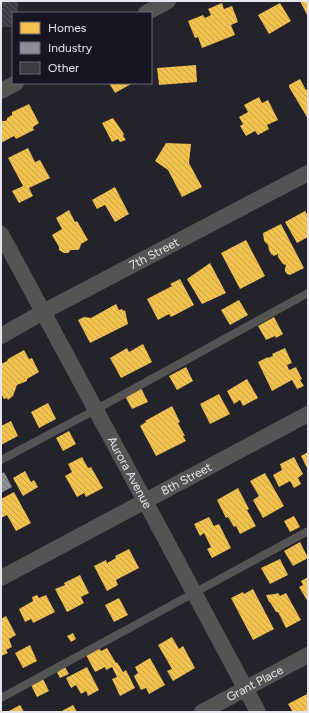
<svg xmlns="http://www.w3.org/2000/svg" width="309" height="713" font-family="Figtree,sans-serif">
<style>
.homes{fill:url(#homes-back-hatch)}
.industry{fill:url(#industry-back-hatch)}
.building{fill:url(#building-back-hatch)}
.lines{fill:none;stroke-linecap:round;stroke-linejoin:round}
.lane{stroke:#565453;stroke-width:8}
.street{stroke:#565453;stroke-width:16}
.labels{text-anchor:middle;stroke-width:4;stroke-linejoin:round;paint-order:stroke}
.street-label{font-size:12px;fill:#e7e6f0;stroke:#171524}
</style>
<defs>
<pattern id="homes-back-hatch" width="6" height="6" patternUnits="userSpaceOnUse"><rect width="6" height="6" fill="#f2c14e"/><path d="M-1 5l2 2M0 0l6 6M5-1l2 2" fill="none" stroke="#c7a24c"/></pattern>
<pattern id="industry-back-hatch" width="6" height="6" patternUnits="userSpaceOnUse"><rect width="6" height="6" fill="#8d8d92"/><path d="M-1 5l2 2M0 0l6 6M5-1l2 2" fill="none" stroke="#747478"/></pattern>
<pattern id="building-back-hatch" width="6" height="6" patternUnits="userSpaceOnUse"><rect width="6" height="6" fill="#3d3a41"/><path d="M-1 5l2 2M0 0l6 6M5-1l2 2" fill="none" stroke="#59565d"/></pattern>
</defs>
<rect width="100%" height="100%" fill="#24222a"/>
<path class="homes" d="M 300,1 L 308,1 L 308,17 Z
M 222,3 L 224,9 L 232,6 L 238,22 L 231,25 L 235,35 L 202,48 L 198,37 L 195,38 L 188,21 L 203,15 L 205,18 L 211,15 L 208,9 Z
M 280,3 L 291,21 L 269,34 L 258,15 Z
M 196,65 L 197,82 L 159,85 L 157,68 Z
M 300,79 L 306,90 L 308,89 L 308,119 L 289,87 L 289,85 Z
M 109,83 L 133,83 L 115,93 Z
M 259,97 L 262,103 L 268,100 L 278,120 L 267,125 L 269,129 L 258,135 L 255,131 L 246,136 L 240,126 L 243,124 L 239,117 L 248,112 L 244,105 Z
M 29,104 L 39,123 L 33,127 L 34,130 L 16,139 L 14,136 L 1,143 L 1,121 L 5,121 L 7,120 L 7,118 L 12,115 L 12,112 Z
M 113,118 L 124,134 L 123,136 L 126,140 L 120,142 L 118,139 L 112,142 L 102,123 Z
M 166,143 L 191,144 L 189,163 L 202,187 L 182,197 L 168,170 L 155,161 Z
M 28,148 L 35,162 L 40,160 L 50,178 L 29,188 L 33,196 L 19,203 L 12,191 L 23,186 L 8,158 Z
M 115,187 L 129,214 L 115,222 L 105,205 L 97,209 L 92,200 Z
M 69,210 L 75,222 L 77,221 L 88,240 L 81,244 L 80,248 L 78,250 L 71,250 L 68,253 L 64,253 L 59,250 L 59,247 L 52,235 L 62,229 L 56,218 Z
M 305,211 L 308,216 L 308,237 L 297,243 L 285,222 Z
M 281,224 L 304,268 L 290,275 L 287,274 L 285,271 L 285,268 L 286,265 L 283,264 L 278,257 L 278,254 L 274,256 L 271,254 L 269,250 L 268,245 L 264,241 L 263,233 Z
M 246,240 L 265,276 L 240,289 L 221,253 Z
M 210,263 L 226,293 L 202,304 L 187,279 Z
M 180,279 L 194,305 L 171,317 L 169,314 L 158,320 L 147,299 L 172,286 L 170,284 Z
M 239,300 L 248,315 L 230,325 L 221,310 Z
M 116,304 L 119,310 L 122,309 L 123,311 L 125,310 L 128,324 L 90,343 L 78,320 L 84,317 L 91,318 Z
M 274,317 L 283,334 L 276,338 L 275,336 L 266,340 L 258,326 Z
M 143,344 L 152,362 L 121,378 L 110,358 L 127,348 L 129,352 Z
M 285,348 L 292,363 L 287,365 L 289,370 L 296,367 L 302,379 L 300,380 L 304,386 L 297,389 L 292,380 L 272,391 L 258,362 L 268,357 L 268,358 L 273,356 L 272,354 Z
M 24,350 L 29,359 L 32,358 L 39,372 L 27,379 L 27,381 L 17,385 L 13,396 L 8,400 L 7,398 L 4,399 L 1,393 L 1,377 L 2,377 L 1,364 L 7,361 L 8,359 Z
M 186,367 L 193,381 L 177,390 L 169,376 Z
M 247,379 L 258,398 L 243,406 L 240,400 L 234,404 L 227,391 Z
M 141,388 L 148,402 L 132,409 L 125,396 Z
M 219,394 L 230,414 L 210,424 L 200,404 Z
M 48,403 L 56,419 L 39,428 L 31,412 Z
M 172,406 L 180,422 L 178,423 L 185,436 L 183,436 L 186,441 L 156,456 L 140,426 L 146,422 L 145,421 Z
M 11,421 L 18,436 L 1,445 L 1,426 Z
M 69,431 L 76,444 L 63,451 L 56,438 Z
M 308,452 L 308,470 L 301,456 Z
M 82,457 L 88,468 L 91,467 L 103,488 L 86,497 L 84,493 L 77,497 L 65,476 L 72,472 L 68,464 Z
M 294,457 L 303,474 L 298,478 L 301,484 L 294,488 L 290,481 L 279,487 L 273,475 L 282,470 L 280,464 Z
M 25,471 L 31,482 L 34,480 L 38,487 L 23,496 L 13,478 Z
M 265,473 L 284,506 L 263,518 L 253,500 L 259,496 L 250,481 Z
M 238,488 L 249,509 L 247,510 L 256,526 L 240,534 L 236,526 L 234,527 L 228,517 L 226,518 L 217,500 Z
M 14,492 L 31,523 L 16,531 L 7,515 L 1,518 L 1,499 Z
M 294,516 L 300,527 L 290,532 L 284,521 Z
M 209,517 L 214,526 L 219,524 L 231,548 L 212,558 L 207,549 L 211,547 L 204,533 L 200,536 L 194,524 Z
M 300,542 L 308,558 L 293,566 L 284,551 Z
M 129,549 L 139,568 L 116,580 L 118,585 L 107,591 L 94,566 L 106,560 L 107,563 L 116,558 L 115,556 Z
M 280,559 L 288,575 L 270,584 L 261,568 Z
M 80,575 L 89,593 L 81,597 L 84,603 L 67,612 L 55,589 L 65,585 L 64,583 Z
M 308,577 L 308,602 L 299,587 L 303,585 L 301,581 Z
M 253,589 L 274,629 L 253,640 L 231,598 L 243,592 L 244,594 Z
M 278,593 L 280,596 L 286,593 L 301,620 L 286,628 L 278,612 L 276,612 L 270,602 L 269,602 L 266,595 L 275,594 Z
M 37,595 L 39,598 L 46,595 L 55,612 L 33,623 L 31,619 L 25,622 L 19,609 L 33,601 L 32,597 Z
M 119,598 L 128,615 L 114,622 L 105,605 Z
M 6,616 L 16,635 L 9,639 L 12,647 L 6,650 L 8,653 L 1,656 L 1,619 Z
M 73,633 L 76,639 L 71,642 L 67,636 Z
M 172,637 L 179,649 L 183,646 L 195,668 L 173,681 L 167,671 L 172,669 L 158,645 Z
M 30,645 L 37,661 L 23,668 L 15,653 Z
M 99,648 L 101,651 L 107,648 L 116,663 L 117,662 L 123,672 L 126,670 L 135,688 L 120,696 L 112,679 L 117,677 L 112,667 L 106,670 L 105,667 L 95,672 L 86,655 Z
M 150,658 L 165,685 L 149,694 L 146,688 L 141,690 L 134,676 L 138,673 L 135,667 Z
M 65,667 L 69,674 L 60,678 L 57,672 Z
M 87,667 L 99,690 L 88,696 L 86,691 L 81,694 L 76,685 L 71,688 L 66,678 Z
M 43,679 L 49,691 L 37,697 L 31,685 Z
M 307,694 L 308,695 L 308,712 L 293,712 L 288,704 Z
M 20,705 L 24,712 L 7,712 Z
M 73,705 L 77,712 L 60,712 Z"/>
<path class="industry" d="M 4,472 L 12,487 L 1,493 L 1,474 Z"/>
<path class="building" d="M 1,1 L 19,1 L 17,13 L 13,13 L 13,27 L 1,27 Z"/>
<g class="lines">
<path class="lane" d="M 1,460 L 95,410 L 308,293
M 1,698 L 308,531"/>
<g class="street">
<path d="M 146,13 L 168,1"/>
<path d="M 1,91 L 16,83"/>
<path id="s1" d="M 1,234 L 145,501 L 258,712"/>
<path id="s2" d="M 1,336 L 43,312 L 308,173"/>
<path id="s3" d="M 1,578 L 308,414"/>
<path id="s4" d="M 202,712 L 308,655"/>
</g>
</g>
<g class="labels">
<g class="street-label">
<text dy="4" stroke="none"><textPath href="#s2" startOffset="174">7th Street</textPath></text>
<text dy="4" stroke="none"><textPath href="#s1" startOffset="271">Aurora Avenue</textPath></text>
<text dy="4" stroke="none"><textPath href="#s3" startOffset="210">8th Street</textPath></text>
<text dy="4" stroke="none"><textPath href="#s4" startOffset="60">Grant Place</textPath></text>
</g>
</g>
<rect width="309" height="713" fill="none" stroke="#e7e6f0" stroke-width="4"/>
<rect x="12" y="12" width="140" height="72" fill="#171524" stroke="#6a6976"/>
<rect x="20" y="22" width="20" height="12" fill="#f2c14e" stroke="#6a6976"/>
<text x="48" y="32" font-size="12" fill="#e7e6f0">Homes</text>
<rect x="20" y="42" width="20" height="12" fill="#8d8d92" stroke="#6a6976"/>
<text x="48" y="52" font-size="12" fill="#e7e6f0">Industry</text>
<rect x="20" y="62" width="20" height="12" fill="#3d3a41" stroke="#6a6976"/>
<text x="48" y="72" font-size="12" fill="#e7e6f0">Other</text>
</svg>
